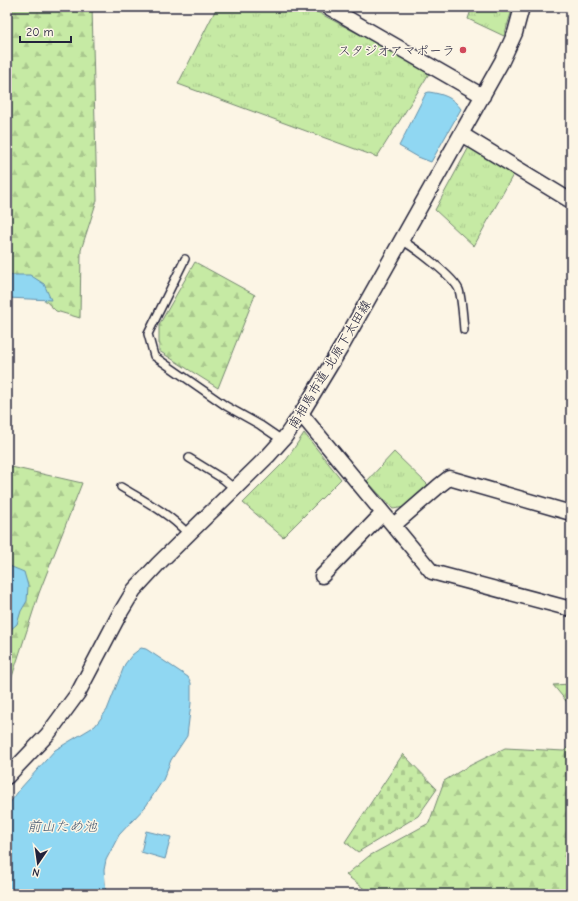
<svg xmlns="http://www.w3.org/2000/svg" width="578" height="901" font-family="'Comic Neue','Klee One',sans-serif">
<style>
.grass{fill:url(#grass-tufts);stroke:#748670}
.forest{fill:url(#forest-firs);stroke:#748670}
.cemetery{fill:url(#cemetery-stones);stroke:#748670}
.water{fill:#90d7f2;stroke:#648fa9}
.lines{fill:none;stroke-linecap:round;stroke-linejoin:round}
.service-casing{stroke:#22223b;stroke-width:10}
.minor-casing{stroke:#22223b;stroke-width:17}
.service{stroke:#fcf5e5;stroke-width:7}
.minor{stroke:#fcf5e5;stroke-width:14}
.poi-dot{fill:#d1495b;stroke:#fcf5e5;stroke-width:1.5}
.labels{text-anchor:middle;stroke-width:3;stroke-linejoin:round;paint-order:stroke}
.poi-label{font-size:13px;fill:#22223b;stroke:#fcf5e5;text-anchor:end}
.street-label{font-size:13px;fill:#22223b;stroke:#fcf5e5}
.water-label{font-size:14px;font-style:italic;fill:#435872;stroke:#fcf5e5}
</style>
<defs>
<pattern id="grass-tufts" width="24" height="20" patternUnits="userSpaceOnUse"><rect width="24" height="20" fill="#c6eaa4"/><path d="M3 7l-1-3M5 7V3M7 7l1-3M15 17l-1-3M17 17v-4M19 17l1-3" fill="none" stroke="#aac88e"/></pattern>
<pattern id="forest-firs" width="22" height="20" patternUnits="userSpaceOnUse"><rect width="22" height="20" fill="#c6eaa4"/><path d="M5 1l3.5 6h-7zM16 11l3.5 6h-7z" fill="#aac88e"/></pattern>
<pattern id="cemetery-stones" width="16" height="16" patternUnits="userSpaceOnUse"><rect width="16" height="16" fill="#c6eaa4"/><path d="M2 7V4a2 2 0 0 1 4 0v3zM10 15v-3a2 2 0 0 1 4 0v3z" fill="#aac88e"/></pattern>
</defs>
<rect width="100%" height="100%" fill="#fcf5e5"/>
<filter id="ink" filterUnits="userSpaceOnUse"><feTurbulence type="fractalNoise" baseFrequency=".025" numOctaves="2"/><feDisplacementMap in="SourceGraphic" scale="8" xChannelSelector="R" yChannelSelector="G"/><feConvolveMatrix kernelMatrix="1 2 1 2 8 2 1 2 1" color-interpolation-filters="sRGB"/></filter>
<g filter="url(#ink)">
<path class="grass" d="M 217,7 L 308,7 L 430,72 L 377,157 L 178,84 Z
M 472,7 L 513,7 L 504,36 L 468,19 Z
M 469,147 L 514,173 L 474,246 L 435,210 Z
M 304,433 L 341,479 L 283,537 L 243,503 L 287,459 Z
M 394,452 L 428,485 L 405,507 L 393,509 L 367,481 Z"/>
<path class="forest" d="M 7,7 L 92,7 L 97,200 L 81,250 L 80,318 L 56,311 L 30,286 L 7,281 Z
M 195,262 L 255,295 L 218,388 L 159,351 L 159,325 Z
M 7,466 L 82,483 L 39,593 L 9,686 L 7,686 Z
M 571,684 L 571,707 L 553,685 Z
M 571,745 L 571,894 L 371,894 L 346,875 L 369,856 L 429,823 L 444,781 L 465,768 L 505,748 L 564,751 Z"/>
<path class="cemetery" d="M 403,754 L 437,789 L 418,816 L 358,852 L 345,842 Z"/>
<path class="water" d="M 429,92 C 442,94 453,97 461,109 L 431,162 L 418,157 L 399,146 L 426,93 Z
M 7,275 L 30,275 L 44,284 L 51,300 L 7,298 Z
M 7,565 L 24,572 L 28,586 L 27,601 L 21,611 L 17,624 L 9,631 L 7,630 Z
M 141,648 L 146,649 L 188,677 L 191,683 L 191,703 L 187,736 L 171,760 L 163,780 L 146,806 L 119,835 L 106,860 L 104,870 L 106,894 L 7,894 L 7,807 L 20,789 L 55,750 L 95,726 L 107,710 L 125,664 L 132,655 Z
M 146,831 L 171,837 L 165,859 L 141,852 Z"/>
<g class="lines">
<defs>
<path id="service" d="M 401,240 C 414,247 454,277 459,290 C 462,300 463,319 464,330
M 185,259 L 148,334 L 154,356 L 226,406 L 260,425 L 282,440
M 189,458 L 223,479 L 235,489
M 121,487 C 145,501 170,514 188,534"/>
<path id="minor" d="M 328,7 L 483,96
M 461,134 L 571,201
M 301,414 L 432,572 L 571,609
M 394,525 L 440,485 L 449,478 L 571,513
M 322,576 L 383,513
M 7,777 L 48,734 L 78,693 L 119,615 L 134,590 L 158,564 L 268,456 L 285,437 L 301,414 L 342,346 L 502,61 L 515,33 L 522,7"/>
</defs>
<use href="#service" class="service-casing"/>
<use href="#minor" class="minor-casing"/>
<use href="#service" class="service"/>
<use href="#minor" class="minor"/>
</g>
</g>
<circle class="poi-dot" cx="463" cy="50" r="4"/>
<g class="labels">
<g class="poi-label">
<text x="455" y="55">スタジオアマポーラ</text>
</g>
<g class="street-label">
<text transform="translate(329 364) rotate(-59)" y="5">南相馬市道 北原下太田線</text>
</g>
<g class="water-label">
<text x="62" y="831">前山ため池</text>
</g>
</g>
<rect width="578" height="901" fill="none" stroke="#fcf5e5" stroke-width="24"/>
<rect x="12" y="12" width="554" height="877" fill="none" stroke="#22223b" stroke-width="1.5" filter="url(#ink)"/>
<g transform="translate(38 863) rotate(193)" stroke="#fcf5e5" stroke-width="3" paint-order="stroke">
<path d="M0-3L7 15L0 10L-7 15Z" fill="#22223b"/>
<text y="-6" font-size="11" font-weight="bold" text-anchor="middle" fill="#22223b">N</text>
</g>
<path d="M20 36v6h51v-6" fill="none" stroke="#22223b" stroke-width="2"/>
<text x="26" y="36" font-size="12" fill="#22223b" stroke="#fcf5e5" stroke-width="3" paint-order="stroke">20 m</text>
</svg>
